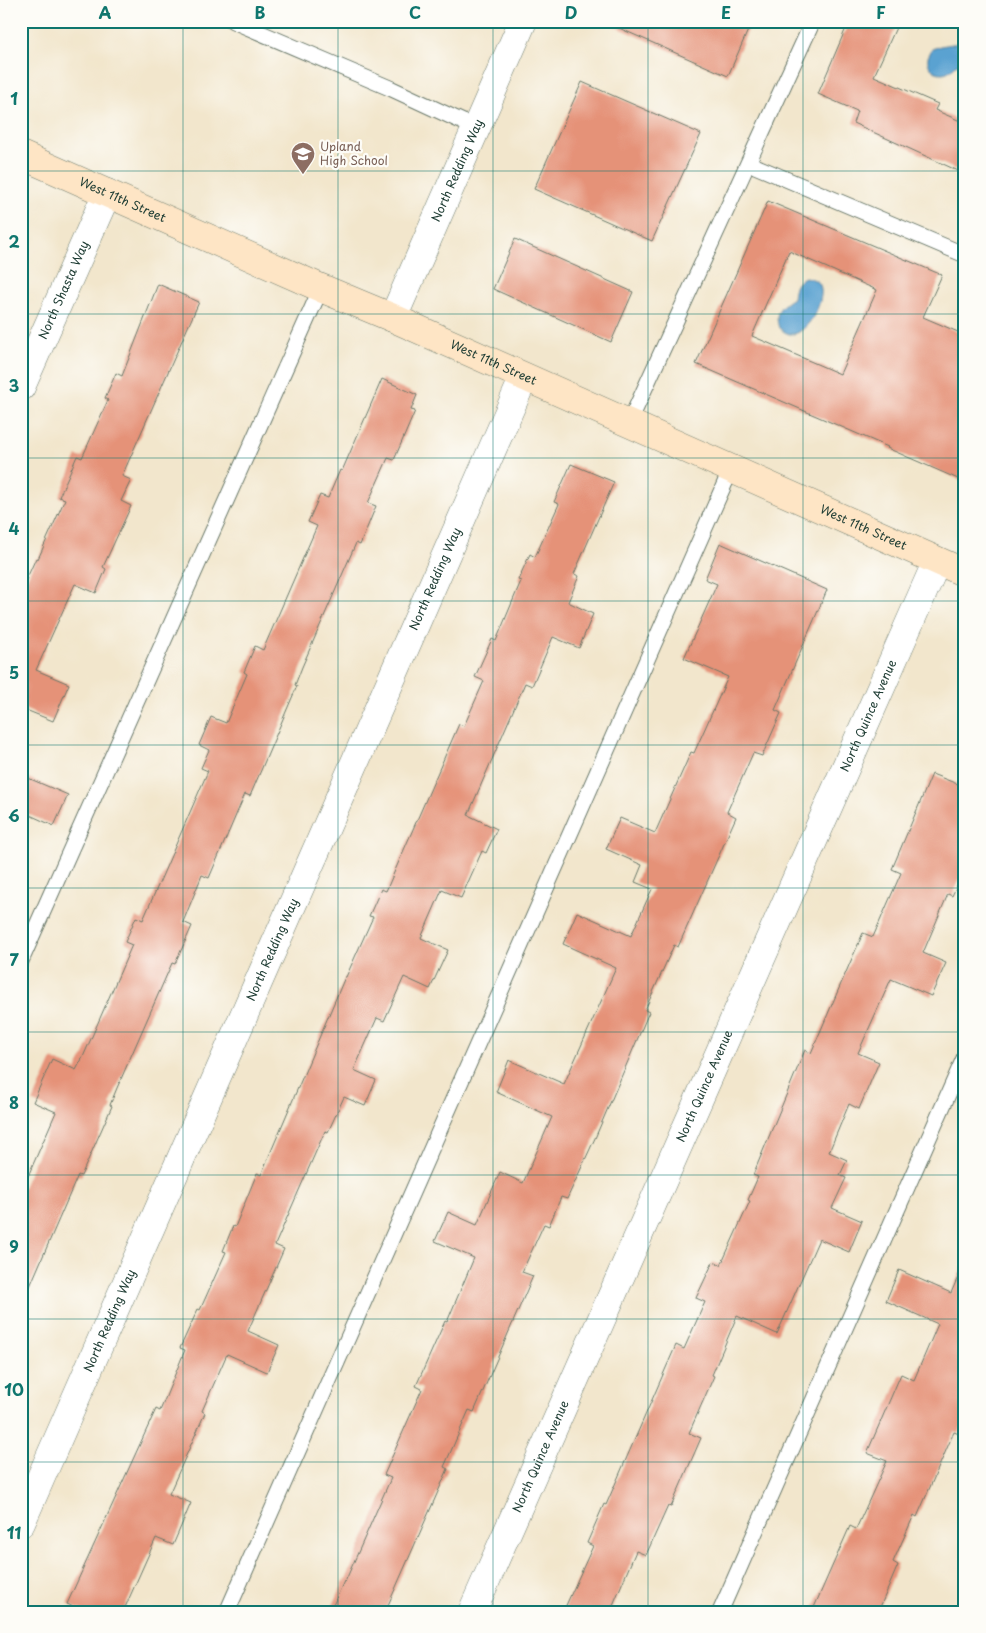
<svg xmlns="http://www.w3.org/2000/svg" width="986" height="1633" font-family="'Playpen Sans',sans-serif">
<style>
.water{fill:#5aa2d1;stroke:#3c7082}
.building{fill:#e59278;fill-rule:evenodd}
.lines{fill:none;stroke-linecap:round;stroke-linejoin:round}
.lane-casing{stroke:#697869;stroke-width:17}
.street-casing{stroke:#697869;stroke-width:29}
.secondary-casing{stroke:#697869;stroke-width:29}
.lane{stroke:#fff;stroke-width:15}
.street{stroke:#fff;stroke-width:28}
.secondary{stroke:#fee5c5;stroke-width:28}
.grid{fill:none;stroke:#0f766e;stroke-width:1;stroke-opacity:0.55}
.labels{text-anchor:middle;stroke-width:4.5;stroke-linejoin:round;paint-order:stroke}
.education-label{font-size:12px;fill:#785e54;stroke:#fdfcf7;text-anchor:start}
.street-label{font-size:12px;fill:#1f3d34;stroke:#fdfcf7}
.neatline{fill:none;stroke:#0f766e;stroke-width:2}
.grid-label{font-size:16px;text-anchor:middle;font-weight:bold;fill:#0f766e}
</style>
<rect width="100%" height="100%" fill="#fdfcf7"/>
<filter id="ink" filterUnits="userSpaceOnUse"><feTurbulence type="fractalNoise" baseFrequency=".02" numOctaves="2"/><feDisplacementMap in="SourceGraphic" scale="10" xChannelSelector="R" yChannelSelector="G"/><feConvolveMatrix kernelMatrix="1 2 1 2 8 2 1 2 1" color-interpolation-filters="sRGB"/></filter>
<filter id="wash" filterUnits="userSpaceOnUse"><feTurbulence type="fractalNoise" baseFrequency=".0096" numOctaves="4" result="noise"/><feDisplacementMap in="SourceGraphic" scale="20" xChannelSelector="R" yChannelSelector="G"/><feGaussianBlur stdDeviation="1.12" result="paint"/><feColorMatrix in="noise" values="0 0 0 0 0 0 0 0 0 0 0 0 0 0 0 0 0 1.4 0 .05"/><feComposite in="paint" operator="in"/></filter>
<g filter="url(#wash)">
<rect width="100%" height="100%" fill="#f2e6cc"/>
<path class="water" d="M 965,42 L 965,67 L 957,64 C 954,67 951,70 947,72 C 937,76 926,68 928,57 C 929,54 931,52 932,49 L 940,46 Z
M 805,277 C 810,278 815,279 819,283 C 828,297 808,333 793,334 C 788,335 783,331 779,328 C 774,312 779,307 793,298 C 794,288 795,282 805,277 Z"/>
<g id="blocks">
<path class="building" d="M 603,21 L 752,21 L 728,76 Z
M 849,21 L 899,21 L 874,76 L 938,104 L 935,110 L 965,123 L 965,174 L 853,123 L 857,111 L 818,94 Z
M 582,82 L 701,134 L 652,241 L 534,189 Z
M 768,201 L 942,275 L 923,317 L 965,335 L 965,482 L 887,448 L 888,447 L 696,364 ZM 789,251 L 877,290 L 840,374 L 752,336 Z
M 515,239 L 633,292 L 611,342 L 493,289 Z
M 158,284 L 199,302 L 122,476 L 131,480 L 121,501 L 131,506 L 103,567 L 106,569 L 96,593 L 75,584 L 36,670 L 69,684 L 53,721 L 21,708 L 21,591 L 36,558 L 38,559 L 65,499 L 59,497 L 77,456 L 82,458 L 108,400 L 105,398 L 116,373 L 122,376 Z
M 382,379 L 417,395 L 411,410 L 415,411 L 394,460 L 388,458 L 368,503 L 376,506 L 360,545 L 356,543 L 302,667 L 295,685 L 297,686 L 250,796 L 245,794 L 209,878 L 202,875 L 183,922 L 192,926 L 175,964 L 172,963 L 117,1088 L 110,1105 L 112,1106 L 81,1176 L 78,1175 L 21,1307 L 21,1192 L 56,1112 L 33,1102 L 52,1059 L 76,1070 L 83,1057 L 132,945 L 125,942 L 136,917 L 143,920 L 208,771 L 201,768 L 209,750 L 199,745 L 211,717 L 226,723 L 247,674 L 244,672 L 255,646 L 263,650 L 317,526 L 308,522 L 320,495 L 328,498 L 340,470 L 342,471 Z
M 571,464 L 614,482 L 574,574 L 579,576 L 568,602 L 593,614 L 579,648 L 553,637 L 532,686 L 525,683 L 468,815 L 497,829 L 486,853 L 482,851 L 461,898 L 442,890 L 421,938 L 448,950 L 430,989 L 404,977 L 384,1021 L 377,1018 L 354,1070 L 376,1080 L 365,1106 L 344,1097 L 328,1132 L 325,1131 L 275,1245 L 284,1249 L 248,1331 L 279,1345 L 267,1372 L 227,1354 L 202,1411 L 205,1413 L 169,1494 L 191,1503 L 173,1545 L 156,1538 L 123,1612 L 85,1612 L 67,1604 L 156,1409 L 160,1411 L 185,1350 L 180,1348 L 198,1309 L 200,1310 L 226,1252 L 223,1251 L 233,1226 L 235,1227 L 257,1173 L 261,1175 L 345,977 L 346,977 L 373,917 L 369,916 L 381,889 L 386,891 L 459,724 L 464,726 L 484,681 L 475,677 L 492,639 L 496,641 L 521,581 L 518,580 L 530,554 L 535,557 L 559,504 L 554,502 Z
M 720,543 L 827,590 L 775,710 L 781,713 L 762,756 L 753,753 L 727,812 L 736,817 L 678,947 L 674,945 L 645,1010 L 649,1012 L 596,1136 L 567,1199 L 561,1197 L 549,1226 L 544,1224 L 522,1272 L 533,1276 L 474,1412 L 469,1410 L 444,1467 L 448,1469 L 385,1612 L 330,1612 L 344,1581 L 345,1582 L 391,1478 L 384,1475 L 422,1389 L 416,1386 L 445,1321 L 447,1322 L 474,1258 L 435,1241 L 448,1212 L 477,1225 L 500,1172 L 523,1183 L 552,1117 L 496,1092 L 509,1060 L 564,1084 L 616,968 L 563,944 L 577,912 L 631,936 L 652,889 L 635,882 L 642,865 L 606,849 L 620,818 L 655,833 L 691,752 L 694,753 L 728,677 L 684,658 L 717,584 L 705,579 Z
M 932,774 L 965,787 L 965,868 L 952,896 L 948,894 L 923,953 L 946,963 L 931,996 L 891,979 L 858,1053 L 879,1062 L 859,1109 L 849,1104 L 829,1152 L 847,1160 L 840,1175 L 846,1178 L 832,1208 L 862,1221 L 849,1252 L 819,1239 L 777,1334 L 737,1316 L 712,1375 L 714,1376 L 689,1433 L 701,1438 L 671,1507 L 668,1506 L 646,1555 L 636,1551 L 610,1612 L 563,1612 L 593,1546 L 587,1543 L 604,1504 L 606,1505 L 676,1345 L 684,1349 L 705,1302 L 696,1298 L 713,1262 L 721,1265 L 750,1201 L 748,1200 L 758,1177 L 753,1175 L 805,1050 L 811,1053 L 863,933 L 873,937 L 901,873 L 892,869 Z
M 21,775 L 68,795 L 54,826 L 21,811 Z
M 965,1261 L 965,1420 L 959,1434 L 954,1432 L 917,1517 L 914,1515 L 893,1562 L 898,1565 L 878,1612 L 812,1612 L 850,1526 L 856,1529 L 887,1461 L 867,1453 L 901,1374 L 914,1380 L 938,1324 L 886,1301 L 899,1270 L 951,1293 Z"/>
</g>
</g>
<g filter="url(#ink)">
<use href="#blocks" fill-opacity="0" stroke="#697869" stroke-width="1"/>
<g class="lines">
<defs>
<path id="lane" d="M 233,21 L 392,89 L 476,128
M 748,163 L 965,255
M 629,423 L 813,21
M 21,961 L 321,288
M 227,1612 L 731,469
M 720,1612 L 965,1056"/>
<g id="street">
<path id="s1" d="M 393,318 L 523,21"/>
<path id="s2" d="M 21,387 L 107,193"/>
<path id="s3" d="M 21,1523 L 524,377"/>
<path id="s4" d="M 472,1612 L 937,561"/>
</g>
<g id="secondary">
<path id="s5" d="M 21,155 L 321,288 L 393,318 L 965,573"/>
</g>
</defs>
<use href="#lane" class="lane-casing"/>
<use href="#street" class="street-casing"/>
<use href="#secondary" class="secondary-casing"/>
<use href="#lane" class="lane"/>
<use href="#street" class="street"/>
<use href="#secondary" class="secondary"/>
</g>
</g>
<path class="grid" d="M 183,21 L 183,1612M 338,21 L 338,1612M 493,21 L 493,1612M 648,21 L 648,1612M 803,21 L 803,1612M 21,171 L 965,171M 21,314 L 965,314M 21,458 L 965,458M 21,601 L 965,601M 21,745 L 965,745M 21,888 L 965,888M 21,1032 L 965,1032M 21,1175 L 965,1175M 21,1319 L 965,1319M 21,1462 L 965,1462"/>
<defs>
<symbol id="school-pin" viewBox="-11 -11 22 30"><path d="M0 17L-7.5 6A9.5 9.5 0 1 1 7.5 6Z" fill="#8d6e63" stroke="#fdfcf7"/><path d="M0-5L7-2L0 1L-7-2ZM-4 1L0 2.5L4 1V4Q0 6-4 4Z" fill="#fff"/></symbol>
</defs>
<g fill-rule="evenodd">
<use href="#school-pin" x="289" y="140" width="28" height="38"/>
</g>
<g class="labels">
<g class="education-label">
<text x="320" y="151">Upland<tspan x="320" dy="14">High School</tspan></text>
</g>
<g class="street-label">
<text dy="4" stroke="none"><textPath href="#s1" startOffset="161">North Redding Way</textPath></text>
<text dy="4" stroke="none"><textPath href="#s5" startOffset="111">West 11th Street</textPath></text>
<text dy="4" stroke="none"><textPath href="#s2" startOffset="106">North Shasta Way</textPath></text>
<text dy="4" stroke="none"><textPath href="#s5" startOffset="516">West 11th Street</textPath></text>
<text dy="4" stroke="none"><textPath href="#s5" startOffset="921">West 11th Street</textPath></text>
<text dy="4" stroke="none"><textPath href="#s3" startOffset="1031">North Redding Way</textPath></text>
<text dy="4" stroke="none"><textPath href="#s4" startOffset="980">North Quince Avenue</textPath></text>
<text dy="4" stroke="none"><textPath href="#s3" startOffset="626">North Redding Way</textPath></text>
<text dy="4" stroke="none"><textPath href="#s4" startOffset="575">North Quince Avenue</textPath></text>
<text dy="4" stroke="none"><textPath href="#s3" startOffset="221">North Redding Way</textPath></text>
<text dy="4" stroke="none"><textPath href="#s4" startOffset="170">North Quince Avenue</textPath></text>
</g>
</g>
<rect width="986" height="1633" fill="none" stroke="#fdfcf7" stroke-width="55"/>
<rect x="28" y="28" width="930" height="1578" class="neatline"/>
<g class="grid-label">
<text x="105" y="19">A</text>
<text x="260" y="19">B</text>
<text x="415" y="19">C</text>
<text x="571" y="19">D</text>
<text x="726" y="19">E</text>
<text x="881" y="19">F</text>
<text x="14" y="105">1</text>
<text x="14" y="248">2</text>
<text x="14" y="392">3</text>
<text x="14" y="535">4</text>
<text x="14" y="679">5</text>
<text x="14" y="822">6</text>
<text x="14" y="966">7</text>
<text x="14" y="1109">8</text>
<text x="14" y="1253">9</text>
<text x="14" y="1396">10</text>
<text x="14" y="1539">11</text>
</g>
</svg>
